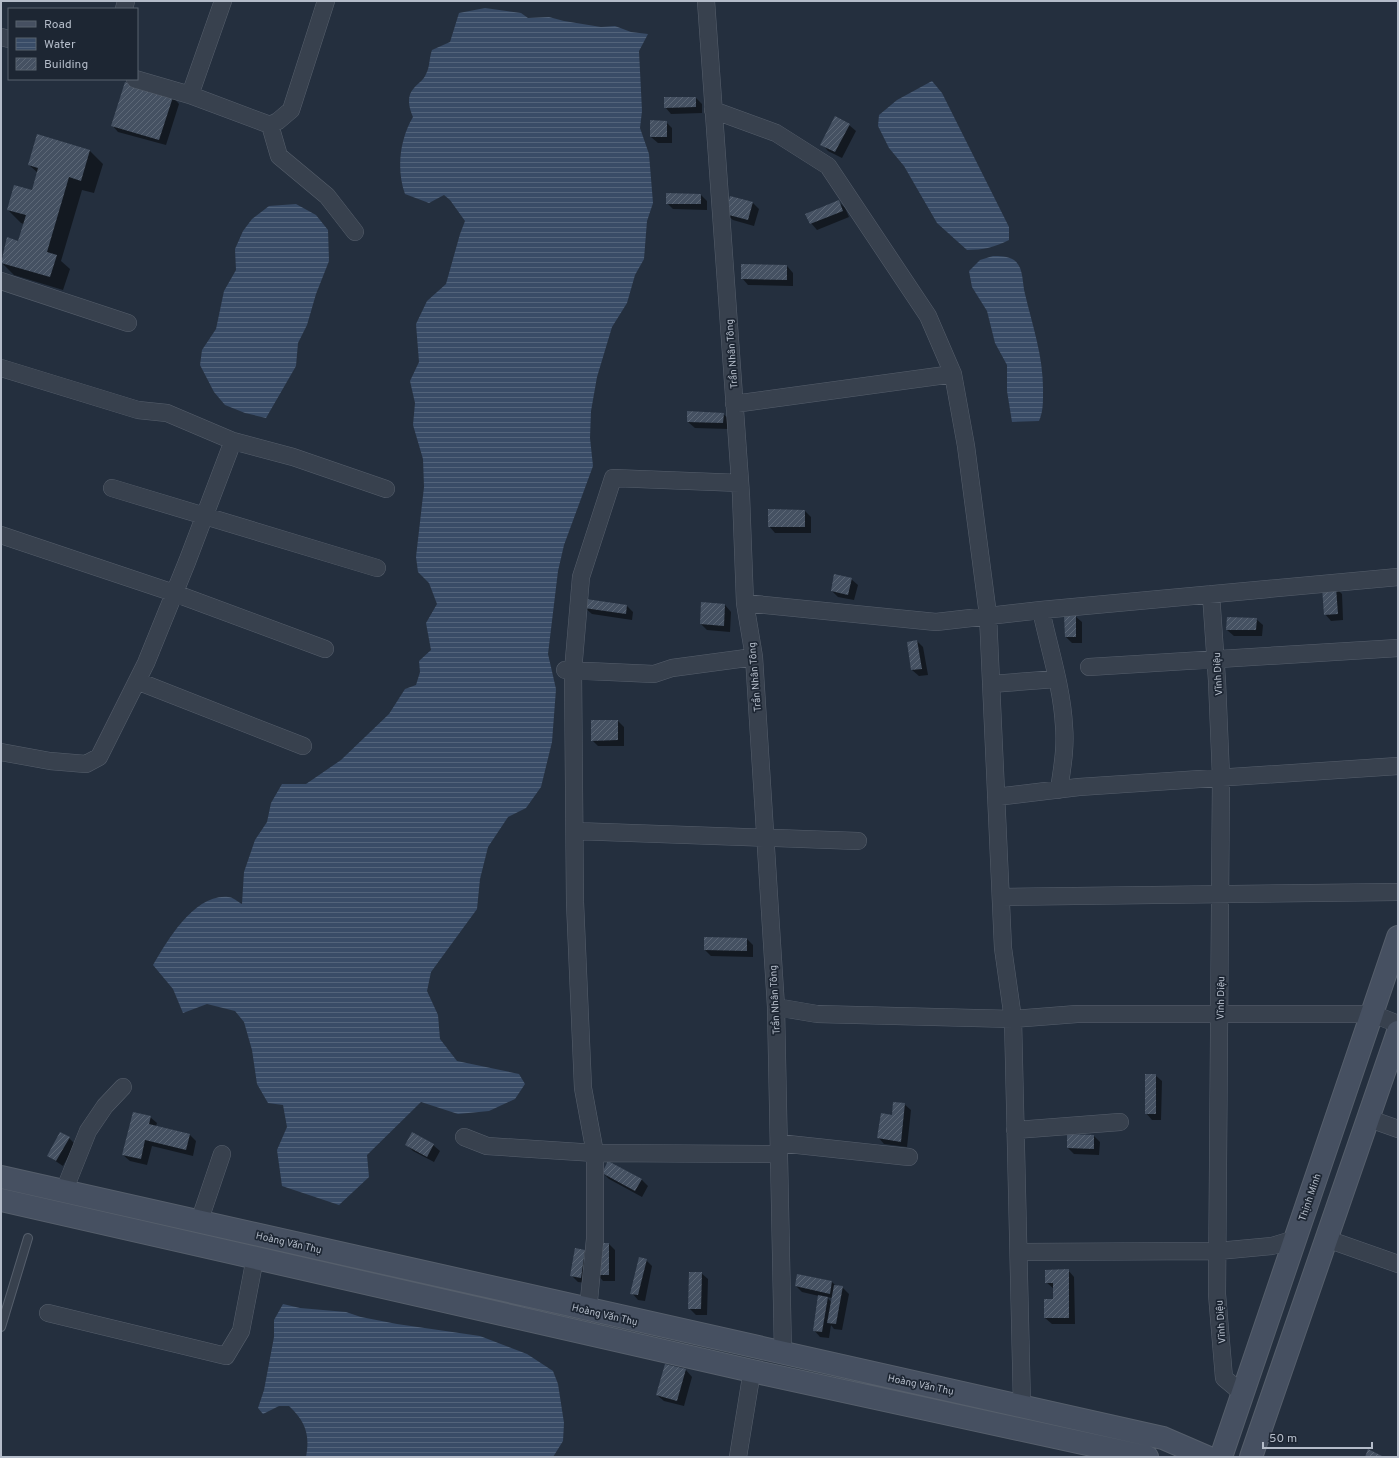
<svg xmlns="http://www.w3.org/2000/svg" width="1399" height="1458" font-family="Overpass,sans-serif">
<style>
.water{fill:url(#water-rules)}
.shadow{fill:#0007;fill-rule:evenodd}
.building{fill:url(#building-hatch)}
.lines{fill:none;stroke-linecap:round;stroke-linejoin:round}
.service-casing{stroke:#565f6c;stroke-width:10}
.minor-casing{stroke:#565f6c;stroke-width:18}
.secondary-casing{stroke:#565f6c;stroke-width:24}
.service{stroke:#38414e;stroke-width:8}
.minor{stroke:#38414e;stroke-width:17}
.secondary{stroke:#465061;stroke-width:22}
.labels{text-anchor:middle;stroke-width:3.5;stroke-linejoin:round;paint-order:stroke}
.street-label{font-size:10px;fill:#b4bcc9;stroke:#1d2633}
</style>
<defs>
<pattern id="water-rules" width="6" height="5" patternUnits="userSpaceOnUse"><rect width="6" height="5" fill="#394c67"/><path d="M0 2.5h6" fill="none" stroke="#53647b"/></pattern>
<pattern id="building-hatch" width="6" height="6" patternUnits="userSpaceOnUse"><rect width="6" height="6" fill="#455162"/><path d="M-1 1l2-2M0 6l6-6M5 7l2-2" fill="none" stroke="#5d6877"/></pattern>
</defs>
<rect width="100%" height="100%" fill="#242f3e"/>
<path class="water" d="M 485,8 L 521,13 L 528,18 L 549,17 L 564,21 L 601,27 L 615,26 L 631,32 L 648,34 L 639,51 L 642,111 L 640,128 L 649,154 L 653,203 L 647,221 L 644,259 L 635,275 L 627,303 L 612,327 L 597,377 L 591,411 L 590,438 L 593,466 L 564,545 L 558,571 L 548,654 L 556,689 L 552,742 L 541,787 L 526,808 L 508,817 L 488,847 L 480,879 L 477,909 L 431,972 L 427,991 L 438,1015 L 440,1039 L 457,1061 L 519,1074 L 525,1084 L 515,1099 L 489,1111 L 458,1114 L 421,1102 L 367,1155 L 369,1177 L 339,1205 L 282,1186 L 277,1150 L 287,1127 L 283,1105 L 268,1103 L 257,1084 L 252,1050 L 244,1022 L 235,1011 L 207,1004 L 183,1013 L 173,989 L 153,965 C 168,940 194,894 228,897 C 233,897 238,902 242,904 L 244,872 L 255,840 L 267,822 L 271,803 L 282,784 L 306,784 L 341,760 L 389,714 L 405,689 L 416,685 L 420,672 L 419,661 L 431,650 L 426,623 L 437,604 L 429,583 L 418,572 L 416,557 L 424,487 L 423,459 L 413,425 L 415,403 L 410,381 L 419,362 L 416,324 L 427,301 L 446,284 L 460,234 L 465,221 L 450,200 L 444,195 L 429,203 L 405,194 C 396,169 400,139 413,117 C 409,108 406,96 414,88 C 418,83 423,81 426,74 C 430,67 429,58 432,50 L 450,42 L 459,13 Z
M 932,81 L 942,93 L 1009,227 L 1009,240 C 995,247 983,250 967,250 L 937,223 L 904,166 L 889,148 L 878,126 L 879,115 L 897,100 Z
M 296,204 L 316,215 L 328,230 L 329,261 L 316,294 L 307,325 L 298,343 L 296,366 L 266,418 L 245,413 L 225,405 L 214,392 L 200,365 L 202,350 L 216,329 L 224,291 L 236,270 L 235,249 L 243,231 L 252,219 L 269,206 Z
M 993,256 C 999,256 1008,256 1014,260 C 1024,267 1022,283 1025,294 C 1033,328 1044,358 1043,394 C 1043,403 1043,412 1039,421 L 1012,422 L 1007,391 L 1007,365 L 995,343 L 987,311 L 972,287 L 969,271 L 980,260 Z
M 283,1304 L 300,1308 L 346,1312 L 361,1317 L 397,1324 L 480,1336 L 527,1354 L 553,1371 L 558,1384 L 564,1423 L 563,1441 L 553,1457 L 306,1457 C 310,1435 306,1422 289,1406 L 279,1406 L 263,1414 L 258,1408 L 264,1390 L 274,1337 L 274,1320 Z"/>
<path class="shadow" d="M 173,97 L 179,104 L 166,145 L 118,132 L 112,125 Z
M 696,98 L 702,104 L 702,113 L 671,114 L 665,107 Z
M 666,122 L 672,128 L 672,143 L 658,143 L 651,137 Z
M 849,125 L 856,131 L 842,158 L 828,151 L 822,144 Z
M 37,135 L 90,151 L 103,164 L 94,193 L 82,190 L 61,261 L 70,269 L 63,290 L 14,275 L 1,262 L 8,239 L 19,242 L 24,224 L 21,223 L 8,210 L 32,191 L 38,173 L 29,165 Z
M 701,195 L 707,201 L 707,210 L 673,209 L 667,203 Z
M 839,202 L 845,208 L 849,217 L 817,230 L 811,223 Z
M 753,203 L 759,209 L 754,226 L 733,220 L 726,214 Z
M 787,266 L 793,273 L 793,286 L 748,285 L 742,278 Z
M 723,414 L 730,420 L 729,429 L 695,428 L 688,422 Z
M 769,510 L 805,511 L 811,517 L 811,533 L 775,533 L 769,526 Z
M 851,579 L 858,585 L 854,600 L 838,597 L 832,591 Z
M 1336,588 L 1342,594 L 1343,620 L 1331,621 L 1325,614 Z
M 725,605 L 731,612 L 730,632 L 707,630 L 701,624 Z
M 627,606 L 633,612 L 632,620 L 592,614 L 585,608 Z
M 1075,616 L 1082,622 L 1082,643 L 1072,643 L 1066,637 Z
M 1256,619 L 1263,625 L 1262,636 L 1234,636 L 1227,630 Z
M 917,641 L 923,647 L 928,675 L 919,676 L 912,670 Z
M 618,721 L 624,727 L 624,746 L 598,746 L 592,740 Z
M 747,939 L 753,945 L 753,957 L 711,956 L 705,950 Z
M 1155,1075 L 1162,1081 L 1161,1120 L 1152,1120 L 1146,1113 Z
M 904,1104 L 911,1110 L 907,1147 L 884,1144 L 878,1137 Z
M 150,1117 L 157,1123 L 156,1126 L 190,1135 L 196,1141 L 193,1156 L 152,1146 L 147,1165 L 130,1161 L 123,1155 Z
M 1094,1136 L 1100,1142 L 1099,1155 L 1074,1154 L 1068,1148 Z
M 69,1138 L 75,1144 L 63,1166 L 48,1156 Z
M 407,1145 L 433,1145 L 440,1151 L 434,1162 L 413,1151 Z
M 609,1162 L 642,1180 L 648,1186 L 642,1197 L 609,1179 L 603,1173 Z
M 609,1244 L 615,1250 L 615,1281 L 603,1281 L 597,1274 Z
M 576,1250 L 585,1251 L 591,1258 L 587,1283 L 578,1282 L 571,1275 Z
M 646,1260 L 652,1266 L 645,1301 L 638,1300 L 632,1293 Z
M 1068,1270 L 1074,1277 L 1075,1324 L 1052,1324 L 1045,1318 L 1054,1300 L 1054,1289 L 1046,1282 Z
M 701,1273 L 708,1279 L 707,1315 L 696,1315 L 689,1308 Z
M 798,1275 L 832,1282 L 836,1286 L 842,1287 L 849,1294 L 842,1330 L 834,1329 L 831,1325 L 829,1338 L 820,1337 L 814,1330 L 819,1296 L 802,1292 L 796,1286 ZM 827,1297 L 832,1298 L 831,1302 Z
M 686,1370 L 692,1377 L 684,1406 L 664,1401 L 657,1395 Z"/>
<path class="building" d="M 125,82 L 173,97 L 159,140 L 111,126 Z
M 664,97 L 696,97 L 696,107 L 664,108 Z
M 835,116 L 850,124 L 835,152 L 820,145 Z
M 650,120 L 667,121 L 667,137 L 650,137 Z
M 37,134 L 90,150 L 81,181 L 69,177 L 47,252 L 57,255 L 50,277 L 1,263 L 7,237 L 18,241 L 26,215 L 7,210 L 14,185 L 32,190 L 38,168 L 28,165 Z
M 666,193 L 701,194 L 701,204 L 666,204 Z
M 730,196 L 753,202 L 748,220 L 725,214 Z
M 839,200 L 843,211 L 810,224 L 805,214 Z
M 741,264 L 787,265 L 787,280 L 741,279 Z
M 687,411 L 724,413 L 723,423 L 687,422 Z
M 768,509 L 805,510 L 805,527 L 768,527 Z
M 834,574 L 852,578 L 848,595 L 831,591 Z
M 1322,587 L 1336,587 L 1338,614 L 1324,615 Z
M 586,599 L 627,605 L 626,614 L 584,608 Z
M 701,602 L 725,604 L 724,626 L 700,624 Z
M 1064,615 L 1076,615 L 1076,637 L 1065,637 Z
M 1227,617 L 1257,618 L 1256,630 L 1226,630 Z
M 917,640 L 922,669 L 911,670 L 907,642 Z
M 591,720 L 618,720 L 618,740 L 591,741 Z
M 704,937 L 747,938 L 747,951 L 704,950 Z
M 1145,1074 L 1156,1074 L 1156,1114 L 1145,1114 Z
M 893,1102 L 905,1103 L 901,1142 L 877,1138 L 881,1113 L 892,1115 Z
M 133,1112 L 151,1116 L 149,1124 L 190,1134 L 186,1150 L 145,1140 L 141,1159 L 122,1155 Z
M 60,1132 L 70,1137 L 56,1161 L 47,1156 Z
M 412,1132 L 434,1144 L 427,1157 L 405,1145 Z
M 1067,1134 L 1094,1135 L 1094,1149 L 1067,1148 Z
M 608,1161 L 642,1179 L 635,1191 L 602,1173 Z
M 597,1243 L 609,1243 L 609,1275 L 596,1275 Z
M 575,1248 L 585,1250 L 581,1278 L 570,1276 Z
M 639,1257 L 647,1259 L 638,1295 L 630,1294 Z
M 1069,1269 L 1069,1318 L 1044,1318 L 1044,1299 L 1053,1299 L 1053,1283 L 1045,1283 L 1045,1270 Z
M 689,1272 L 702,1272 L 701,1309 L 688,1309 Z
M 797,1274 L 832,1281 L 830,1294 L 795,1286 Z
M 834,1285 L 843,1286 L 836,1324 L 827,1323 Z
M 818,1295 L 828,1297 L 822,1332 L 813,1331 Z
M 665,1364 L 686,1369 L 677,1401 L 656,1395 Z
M 1368,1449 L 1384,1457 L 1365,1457 Z"/>
<g class="lines">
<defs>
<path id="service" d="M 1,1327 L 28,1238"/>
<path id="minor" d="M 706,1 L 741,495 L 745,603 L 754,657 L 776,1007 L 783,1354
M 124,9 L 126,1
M 1,37 L 9,39
M 135,79 L 190,95 L 270,125 L 278,121 L 291,110 L 326,1
M 190,95 L 223,1
M 713,110 L 776,133 L 828,166 L 928,316 L 953,374 L 966,446 L 988,615 L 1003,948 L 1013,1019 L 1022,1406
M 270,125 L 279,156 L 327,196 L 355,232
M 1,281 L 128,323
M 1,368 L 138,410 L 167,413 L 233,441 L 293,457 L 386,489
M 734,404 L 953,374
M 112,488 L 377,568
M 1,535 L 174,593 L 325,649
M 1211,594 L 1217,681 L 1221,777 L 1217,1294 L 1224,1378 L 1242,1393
M 745,603 L 936,622 L 1041,610 L 1398,577
M 1041,610 C 1049,648 1062,687 1064,726 C 1066,748 1062,769 1059,790
M 1089,667 L 1398,648
M 565,670 L 654,674 L 672,668 L 754,657
M 137,681 L 303,746
M 991,684 L 1056,679
M 1,752 L 50,761 L 86,764 L 99,757 L 146,663 L 187,562 L 233,441
M 996,797 L 1079,787 L 1398,766
M 575,831 L 858,841
M 1001,897 L 1398,892
M 776,1007 L 817,1014 L 1013,1019 L 1077,1014 L 1373,1014 L 1398,1024
M 1367,1118 L 1398,1129
M 1015,1130 L 1120,1122
M 464,1137 L 487,1146 L 595,1153 L 779,1154
M 779,1143 L 909,1157
M 64,1191 L 88,1131 L 105,1106 L 123,1087
M 199,1222 L 222,1154
M 1327,1239 L 1398,1264
M 1019,1252 L 1218,1251 L 1272,1246 L 1295,1239
M 588,1310 L 595,1239 L 595,1153 L 583,1088 L 575,902 L 573,671 L 581,577 L 613,478 L 740,483
M 48,1313 L 226,1356 L 241,1331 L 255,1258
M 738,1457 L 752,1371"/>
<path id="secondary" d="M 1,1177 L 1163,1438 L 1207,1457
M 1,1200 L 752,1371 L 1147,1457
M 1221,1457 L 1398,937
M 1251,1457 L 1398,1032"/>
</defs>
<use href="#service" class="service-casing"/>
<use href="#minor" class="minor-casing"/>
<use href="#secondary" class="secondary-casing"/>
<use href="#service" class="service"/>
<use href="#minor" class="minor"/>
<use href="#secondary" class="secondary"/>
</g>
<g class="labels">
<g class="street-label">
<text transform="translate(731 354) rotate(-94)" y="4">Trần Nhân Tông</text>
<text transform="translate(1217 674) rotate(-93)" y="4">Vĩnh Diệu</text>
<text transform="translate(754 677) rotate(-95)" y="4">Trần Nhân Tông</text>
<text transform="translate(1220 998) rotate(-89)" y="4">Vĩnh Diệu</text>
<text transform="translate(774 1000) rotate(-93)" y="4">Trần Nhân Tông</text>
<text transform="translate(1309 1197) rotate(-71)" y="4">Thịnh Minh</text>
<text transform="translate(289 1242) rotate(13)" y="4">Hoàng Văn Thụ</text>
<text transform="translate(605 1314) rotate(13)" y="4">Hoàng Văn Thụ</text>
<text transform="translate(1220 1322) rotate(-94)" y="4">Vĩnh Diệu</text>
<text transform="translate(921 1384) rotate(12)" y="4">Hoàng Văn Thụ</text>
</g>
</g>
<rect width="1399" height="1458" fill="none" stroke="#b4bcc9" stroke-width="4"/>
<rect x="8" y="8" width="130" height="72" fill="#1d2633" stroke="#59626f"/>
<rect x="16" y="21" width="20" height="6" fill="#465061" stroke="#59626f"/>
<text x="44" y="28" font-size="12" fill="#b4bcc9">Road</text>
<rect x="16" y="38" width="20" height="12" fill="url(#water-rules)" stroke="#59626f"/>
<text x="44" y="48" font-size="12" fill="#b4bcc9">Water</text>
<rect x="16" y="58" width="20" height="12" fill="url(#building-hatch)" stroke="#59626f"/>
<text x="44" y="68" font-size="12" fill="#b4bcc9">Building</text>
<path d="M1263 1442v6h109v-6" fill="none" stroke="#b4bcc9" stroke-width="2"/>
<text x="1269" y="1442" font-size="12" fill="#b4bcc9" stroke="#1d2633" stroke-width="3" paint-order="stroke">50 m</text>
</svg>
